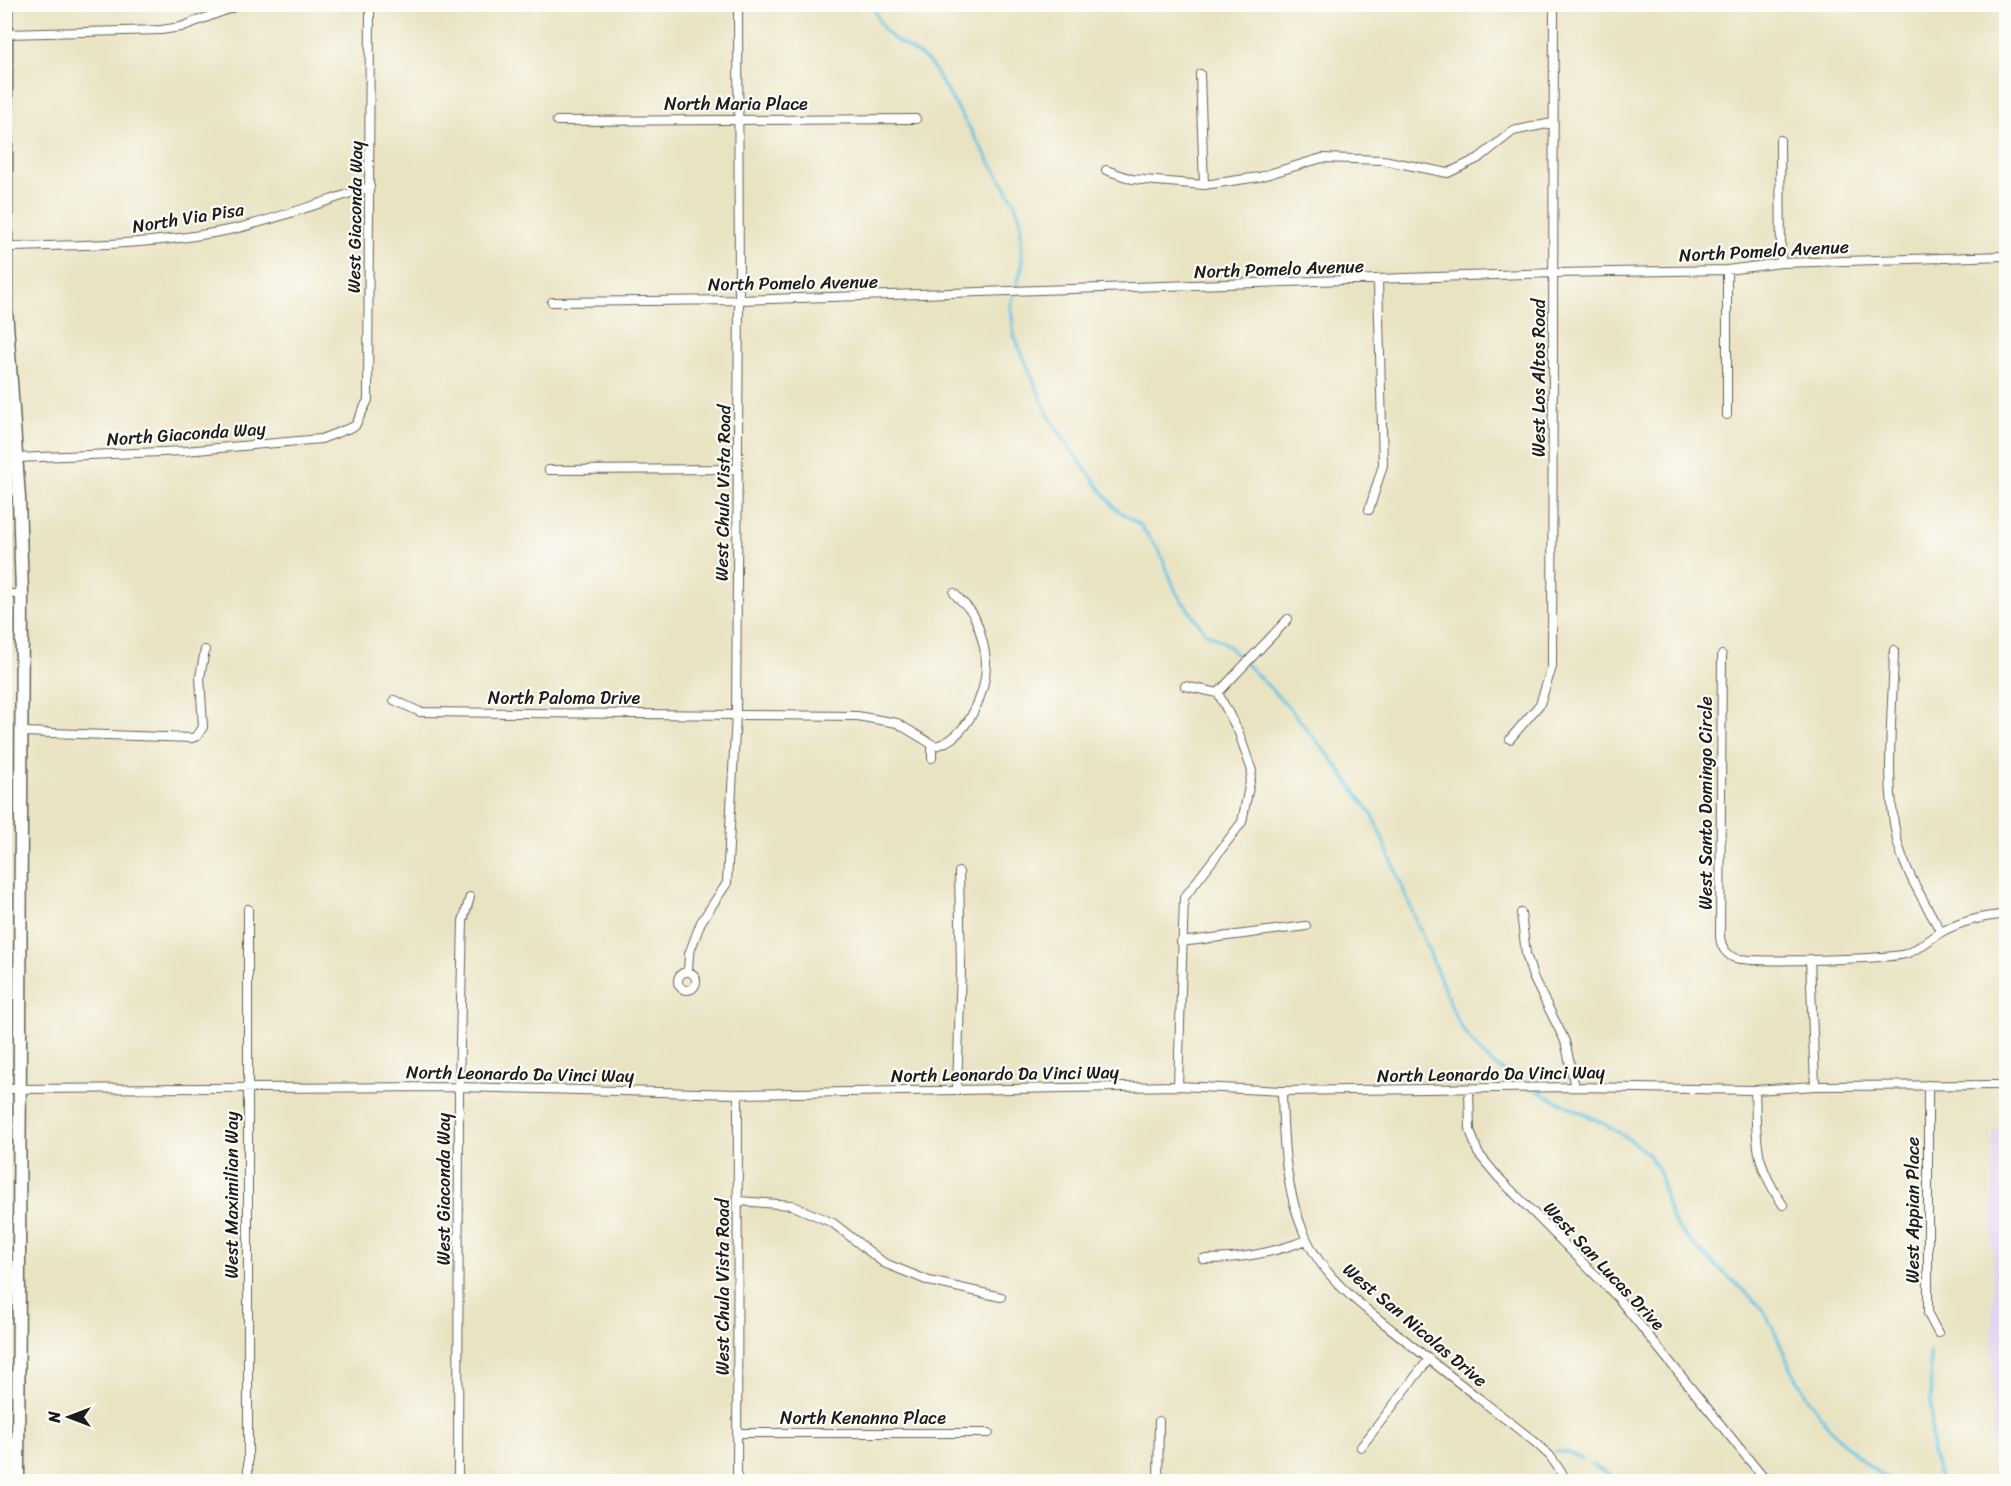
<svg xmlns="http://www.w3.org/2000/svg" width="2011" height="1486" font-family="Sriracha,sans-serif">
<style>
.built{fill:#e3d3f3}
.lines{fill:none;stroke-linecap:round;stroke-linejoin:round}
.stream{stroke:#65c4e3;stroke-width:3}
.minor-casing{stroke:#646256;stroke-width:10}
.primary-casing{stroke:#646256;stroke-width:15}
.minor{stroke:#fff;stroke-width:8}
.primary{stroke:#fff;stroke-width:12}
.labels{text-anchor:middle;stroke-width:4.5;stroke-linejoin:round;paint-order:stroke}
.street-label{font-size:18px;fill:#1c1c1c;stroke:#fdfcf7}
</style>
<rect width="100%" height="100%" fill="#fdfcf7"/>
<filter id="ink" filterUnits="userSpaceOnUse"><feTurbulence type="fractalNoise" baseFrequency=".0167" numOctaves="2"/><feDisplacementMap in="SourceGraphic" scale="12" xChannelSelector="R" yChannelSelector="G"/><feConvolveMatrix kernelMatrix="1 2 1 2 8 2 1 2 1" color-interpolation-filters="sRGB"/></filter>
<filter id="wash" filterUnits="userSpaceOnUse"><feTurbulence type="fractalNoise" baseFrequency=".008" numOctaves="4" result="noise"/><feDisplacementMap in="SourceGraphic" scale="24" xChannelSelector="R" yChannelSelector="G"/><feGaussianBlur stdDeviation="1.35" result="paint"/><feColorMatrix in="noise" values="0 0 0 0 0 0 0 0 0 0 0 0 0 0 0 0 0 1.4 0 .05"/><feComposite in="paint" operator="in"/></filter>
<g filter="url(#wash)">
<rect width="100%" height="100%" fill="#e9e3c2"/>
<path class="built" d="M 1993,1130 L 2006,1130 L 2006,1482 L 1992,1481 Z"/>
<g class="lines">
<path class="stream" d="M 872,4 C 876,13 880,24 885,31 C 898,46 919,50 931,65 L 1014,201 L 1021,221 L 1022,266 L 1011,305 L 1014,335 L 1047,412 L 1067,445 L 1115,508 L 1140,525 L 1159,550 L 1177,594 L 1205,632 L 1225,643 L 1285,703 L 1331,758 L 1373,816 L 1457,1020 C 1480,1057 1490,1064 1528,1086
M 1536,1090 C 1571,1110 1614,1124 1644,1151 C 1669,1172 1659,1205 1679,1229 C 1702,1257 1736,1281 1762,1308 C 1774,1326 1780,1346 1790,1366 C 1813,1412 1847,1454 1892,1482
M 1930,1353 L 1932,1453 L 1941,1482
M 1556,1451 L 1568,1453 L 1582,1459
M 1591,1464 L 1621,1482"/>
</g>
</g>
<g filter="url(#ink)">
<g class="lines">
<defs>
<path id="minor" d="M 6,34 L 161,30 L 181,27 L 242,4
M 1200,74 L 1204,185
M 557,121 L 916,119
M 1780,140 L 1781,263
M 1106,170 L 1132,179 L 1204,185 L 1259,177 L 1322,158 L 1383,160 L 1448,173 L 1479,158 L 1513,131 L 1552,123
M 6,247 C 83,245 159,245 234,229 C 280,218 325,201 370,187
M 1727,270 L 1727,415
M 552,302 L 739,300 L 1555,273 L 1727,270 L 1781,263 L 2006,256
M 16,458 L 185,451 L 321,439 L 355,426 L 368,400 L 370,4
M 549,470 L 738,469
M 1369,510 L 1383,465 L 1378,281
M 4,594 L 22,594
M 1894,650 C 1893,711 1884,781 1897,840 C 1905,872 1925,903 1941,932
M 1722,655 L 1720,937 C 1721,946 1725,954 1735,958 C 1752,963 1887,959 1905,954 C 1918,950 1928,940 1940,933 C 1958,922 1986,915 2006,915
M 1218,693 L 1288,619
M 394,700 L 420,712 L 857,716 L 897,723 L 935,746 C 967,739 986,694 986,664 C 986,651 980,630 975,618 C 972,609 960,601 954,593
M 23,732 L 192,738 L 197,736 L 203,727 L 200,677 L 205,650
M 1510,739 L 1540,704 L 1552,667 L 1554,4
M 932,758 L 932,745
M 1521,913 L 1526,954 L 1533,977 L 1565,1041 L 1575,1087
M 1181,942 L 1306,926
M 1810,959 L 1815,1086
M 688,972 L 689,954 L 701,922 L 727,883 L 736,714 L 739,300 L 738,4
M678 981a9 9 0 1 1 18 0a9 9 0 1 1-18 0Z
M 1928,1085 L 1928,1314 L 1938,1333
M 1178,1086 L 1184,898 L 1242,822 L 1252,771 L 1239,733 L 1218,693 L 1185,686
M 4,1089 L 459,1087 L 738,1094 L 1178,1086 L 1282,1091 L 1575,1087 L 1755,1090 L 1815,1086 L 2006,1085
M 957,1089 L 961,968 L 959,872
M 1469,1090 L 1470,1130 L 1478,1153 L 1498,1177 L 1618,1298 L 1767,1482
M 1755,1090 C 1757,1142 1753,1161 1783,1205
M 1282,1091 C 1283,1142 1285,1193 1307,1240 C 1327,1283 1369,1311 1405,1340 C 1448,1375 1492,1408 1535,1442 L 1550,1456 L 1568,1482
M 739,1201 L 791,1205 L 833,1223 L 884,1263 L 929,1281 L 1001,1297
M 1203,1259 C 1241,1259 1272,1253 1307,1240
M 737,1433 L 989,1433
M 1361,1447 L 1429,1359
M 248,1482 L 248,909
M 458,1482 L 459,1087 L 463,921 L 470,897
M 737,1482 L 738,1094
M 1158,1482 L 1159,1421"/>
<path id="primary" d="M 6,4 L 6,309 L 19,498 L 22,594 L 18,1482"/>
</defs>
<use href="#minor" class="minor-casing"/>
<use href="#primary" class="primary-casing"/>
<use href="#minor" class="minor"/>
<use href="#primary" class="primary"/>
</g>
</g>
<g class="labels">
<g class="street-label">
<text x="736" y="110">North Maria Place</text>
<text transform="translate(355 217) rotate(-89)" y="6">West Giaconda Way</text>
<text transform="translate(188 218) rotate(-9)" y="6">North Via Pisa</text>
<text transform="translate(1764 251) rotate(-3)" y="6">North Pomelo Avenue</text>
<text transform="translate(1279 269) rotate(-2)" y="6">North Pomelo Avenue</text>
<text transform="translate(793 283) rotate(-1)" y="6">North Pomelo Avenue</text>
<text transform="translate(1539 378) rotate(-90)" y="6">West Los Altos Road</text>
<text transform="translate(186 434) rotate(-4)" y="6">North Giaconda Way</text>
<text transform="translate(723 493) rotate(-89)" y="6">West Chula Vista Road</text>
<text x="564" y="704">North Paloma Drive</text>
<text transform="translate(1706 803) rotate(-90)" y="6">West Santo Domingo Circle</text>
<text transform="translate(520 1074) rotate(1)" y="6">North Leonardo Da Vinci Way</text>
<text transform="translate(1005 1074) rotate(-1)" y="6">North Leonardo Da Vinci Way</text>
<text transform="translate(1491 1074) rotate(-1)" y="6">North Leonardo Da Vinci Way</text>
<text transform="translate(444 1189) rotate(-90)" y="6">West Giaconda Way</text>
<text transform="translate(232 1195) rotate(-90)" y="6">West Maximilian Way</text>
<text transform="translate(1913 1210) rotate(-90)" y="6">West Appian Place</text>
<text transform="translate(1604 1266) rotate(47)" y="6">West San Lucas Drive</text>
<text transform="translate(723 1287) rotate(-90)" y="6">West Chula Vista Road</text>
<text transform="translate(1415 1325) rotate(40)" y="6">West San Nicolas Drive</text>
<text x="863" y="1424">North Kenanna Place</text>
</g>
</g>
<rect width="2011" height="1486" fill="none" stroke="#fdfcf7" stroke-width="24"/>
<g transform="translate(69 1417) rotate(270)" stroke="#fdfcf7" stroke-width="4.5" paint-order="stroke">
<path d="M0-4.5L10 22L0 15L-10 22Z" fill="#1c1c1c"/>
<text y="-9" font-size="16" font-weight="bold" text-anchor="middle" fill="#1c1c1c">N</text>
</g>
</svg>
